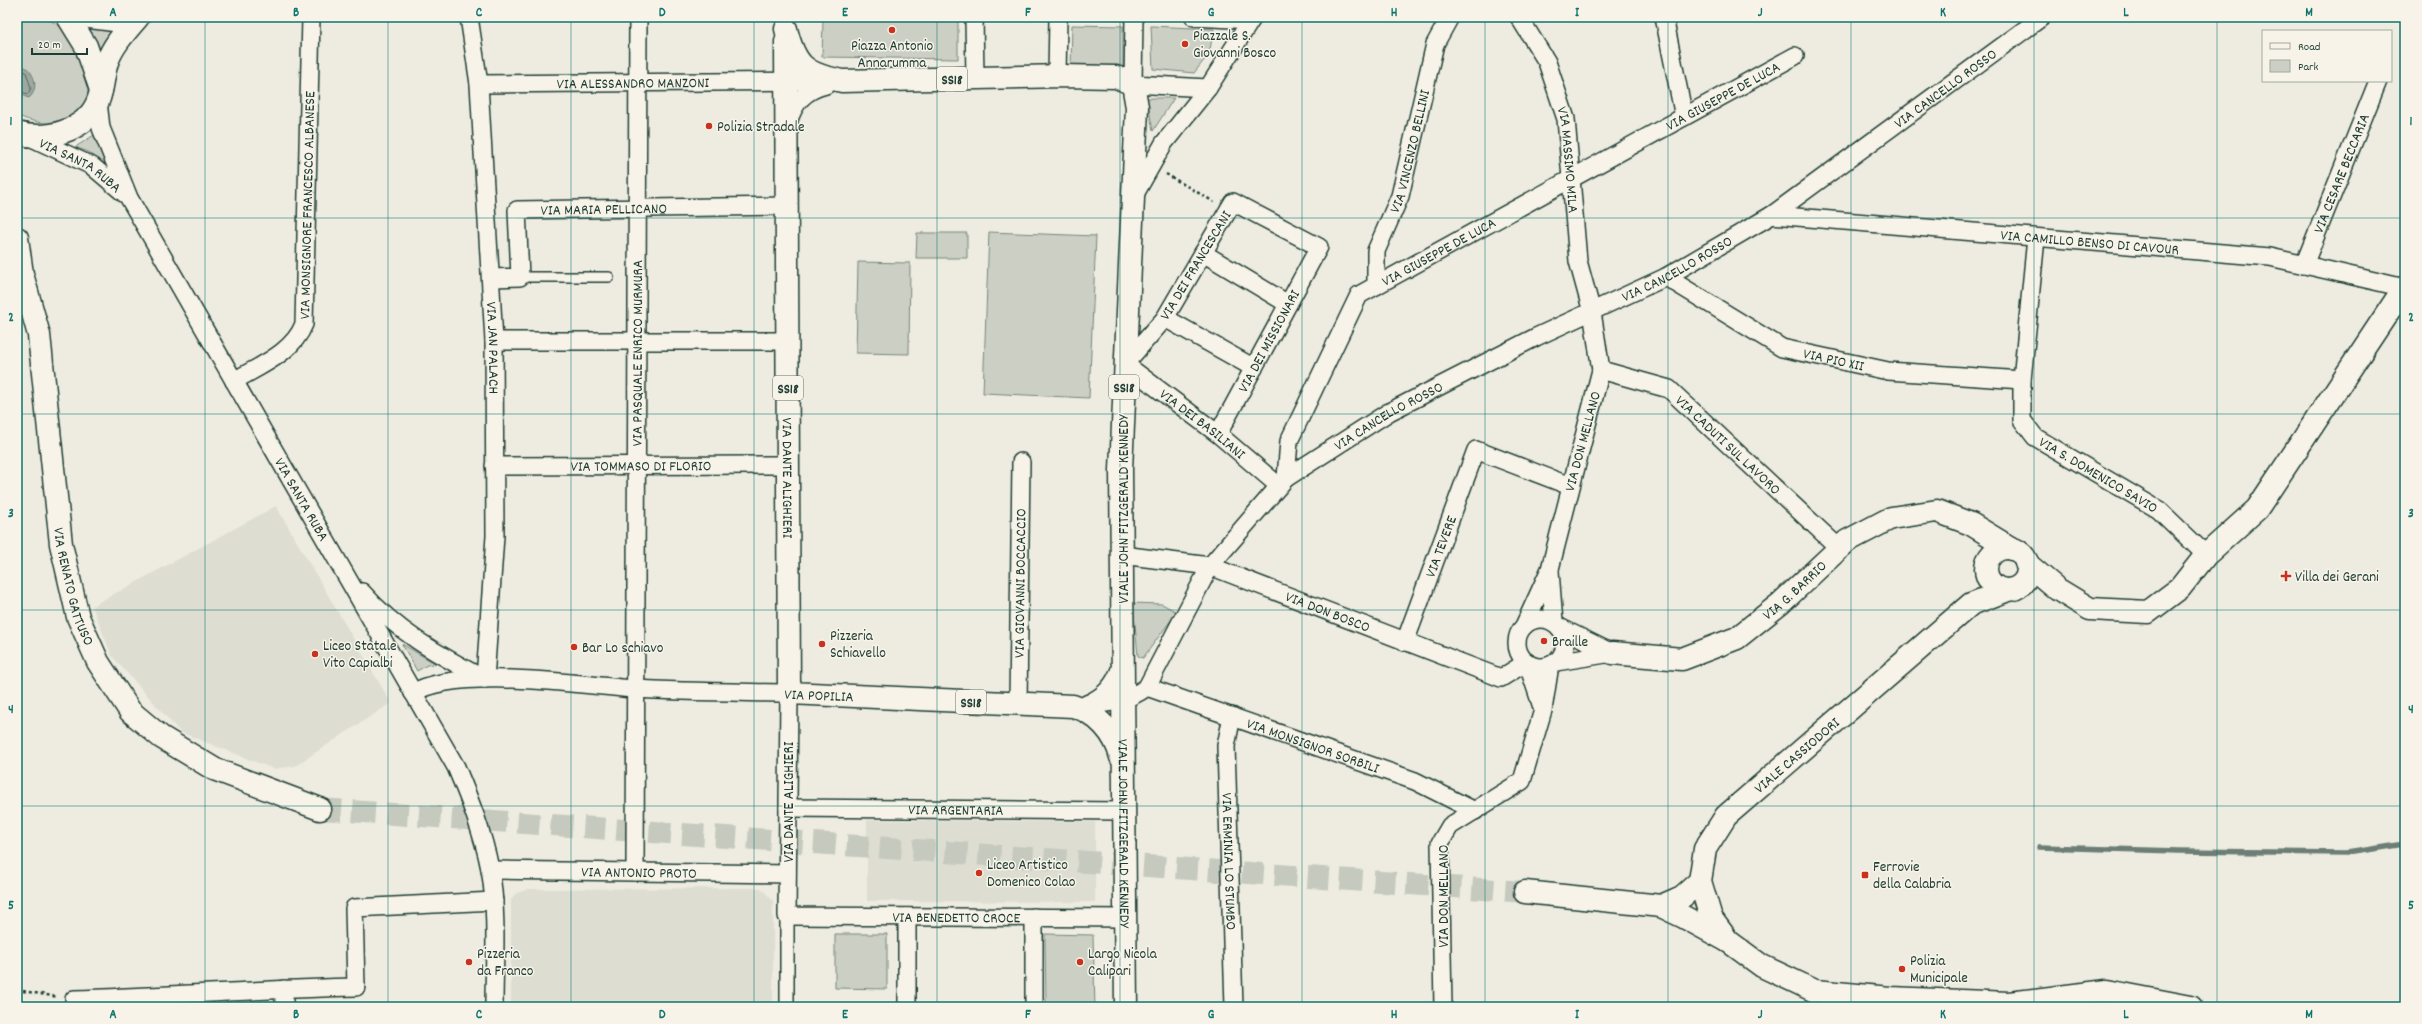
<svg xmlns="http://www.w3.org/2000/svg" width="2422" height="1024" font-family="Dekko,sans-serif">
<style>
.built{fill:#ddddd2}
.green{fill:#cccfc4;stroke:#76867c}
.water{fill:#9fa99f;stroke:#6c7e74}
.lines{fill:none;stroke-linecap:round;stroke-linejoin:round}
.shore{stroke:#52685f;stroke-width:1}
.stream{stroke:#6c7e74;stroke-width:5.5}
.secondary-tunnel{stroke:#c5c9be;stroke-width:22;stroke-dasharray:22 11;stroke-linecap:butt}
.service-casing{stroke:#1f3d34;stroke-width:12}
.pedestrian-casing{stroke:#1f3d34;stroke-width:16}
.minor-casing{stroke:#1f3d34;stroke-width:20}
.tertiary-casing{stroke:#1f3d34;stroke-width:25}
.secondary-casing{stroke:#1f3d34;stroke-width:25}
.primary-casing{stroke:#1f3d34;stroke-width:25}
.path{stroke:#1f3d34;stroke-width:2.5;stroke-dasharray:3 3;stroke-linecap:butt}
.service{stroke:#f7f3e8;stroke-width:9}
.pedestrian{stroke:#f7f3e8;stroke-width:13}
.minor{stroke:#f7f3e8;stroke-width:17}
.tertiary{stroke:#f7f3e8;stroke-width:22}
.secondary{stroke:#f7f3e8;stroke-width:22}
.primary{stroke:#f7f3e8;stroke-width:22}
.grid{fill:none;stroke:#0f766e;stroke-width:1;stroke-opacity:0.55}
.poi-dot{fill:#c8321e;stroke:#f7f3e8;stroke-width:1.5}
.labels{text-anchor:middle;stroke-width:3;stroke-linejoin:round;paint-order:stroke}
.shield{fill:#f7f3e8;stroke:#60746a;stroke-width:1}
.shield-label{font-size:14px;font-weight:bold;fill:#1f3d34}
.poi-label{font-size:15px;fill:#1f3d34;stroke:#f7f3e8;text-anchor:start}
.street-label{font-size:15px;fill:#1f3d34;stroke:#f7f3e8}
.neatline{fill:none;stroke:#0f766e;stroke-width:1.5}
.grid-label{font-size:13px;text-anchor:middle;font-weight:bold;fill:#0f766e}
</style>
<rect width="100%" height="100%" fill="#eeece1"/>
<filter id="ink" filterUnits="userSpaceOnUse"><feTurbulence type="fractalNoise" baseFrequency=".025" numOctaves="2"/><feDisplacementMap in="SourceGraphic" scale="8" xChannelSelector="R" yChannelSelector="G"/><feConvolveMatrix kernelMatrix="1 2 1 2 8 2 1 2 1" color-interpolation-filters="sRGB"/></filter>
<g filter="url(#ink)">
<path class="built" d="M 276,506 L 391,703 L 295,766 L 274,769 L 180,732 L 112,656 L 92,606 Z
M 867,820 L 1095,822 L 1095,902 L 867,901 Z
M 761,888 L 773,901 L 773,1007 L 511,1007 L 511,900 L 515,894 L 528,889 Z"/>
<path class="green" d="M 36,17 C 75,20 89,68 88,101 C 84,106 80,112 75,116 C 58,127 34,124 17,115 L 17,25 L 21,21 Z
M 823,19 L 958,20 L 958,59 L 822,57 Z
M 83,22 L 120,27 L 102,60 L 91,32 Z
M 1072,25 L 1123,26 L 1123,67 L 1071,66 Z
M 1151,26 L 1214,29 L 1209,54 L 1194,73 L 1153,69 Z
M 1147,98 L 1174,98 L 1153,131 Z
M 94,135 L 108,165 L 105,166 L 89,152 L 77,148 L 77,146 Z
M 989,232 L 1096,236 L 1089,398 L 983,393 Z
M 917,233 L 967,233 L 967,258 L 916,258 Z
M 858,262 L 910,263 L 909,354 L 856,353 Z
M 1133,603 L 1162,604 L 1177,612 L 1143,658 L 1138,656 Z
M 402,644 L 436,664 L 427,665 L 417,671 Z
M 835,934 L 887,934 L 887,989 L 835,988 Z
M 1045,934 L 1093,935 L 1095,1007 L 1046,1007 Z"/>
<path class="water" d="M 17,65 C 33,65 41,88 29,98 L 17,94 Z"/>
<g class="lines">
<path class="shore" d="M 17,69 L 26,72 L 31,88 L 28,94 L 17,91"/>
<path class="stream" d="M 2039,847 L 2179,851 L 2347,853 L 2405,844"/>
<path class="secondary-tunnel" d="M 320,809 L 1525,892"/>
<defs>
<path id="service" d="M 520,277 L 609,277"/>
<path id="pedestrian" d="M 787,1007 L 787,916"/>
<g id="minor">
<path id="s1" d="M 469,17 L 479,84 L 494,341 L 495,536 L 485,679"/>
<path d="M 974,17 L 975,78"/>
<path d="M 1134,17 L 1133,84 L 1208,88"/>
<path d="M 1194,17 L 1251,20"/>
<path id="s2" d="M 1519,17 L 1547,62 L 1566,119 L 1578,261 L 1592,312 L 1601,370 L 1550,569 L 1524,626"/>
<path d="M 1664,17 L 1684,117"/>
<path d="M 1057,76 L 1058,17"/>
<path id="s3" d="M 479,84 L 829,81"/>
<path id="s4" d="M 98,102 L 101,128 L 129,198 L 456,767 C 470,800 483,833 490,869 C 498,914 494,962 494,1007"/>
<path d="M 788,123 C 794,102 805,90 826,85"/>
<path id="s5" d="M 30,137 L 92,166 L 125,194"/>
<path d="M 1135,194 L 1164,143 L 1208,88 L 1253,17"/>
<path id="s6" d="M 1772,215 L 2270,257 L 2405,288"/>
<path id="s7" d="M 2036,238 L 2022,380 L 2022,420 L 2035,437 L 2159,510 L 2206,555"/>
<path d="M 1203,253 L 1288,304"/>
<path id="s8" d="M 2304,265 L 2378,81"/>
<path id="s9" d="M 1666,277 L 1782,348 L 1888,371 L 2022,380"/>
<path id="s10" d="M 491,278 L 520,277 L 517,210 L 786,206"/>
<path id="s11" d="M 1376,286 L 1376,251 L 1400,196 L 1435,44 L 1450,17"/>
<path d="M 1165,318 L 1254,368"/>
<path d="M 494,341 L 788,341"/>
<path id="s12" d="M 1601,370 L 1669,389 L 1839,548"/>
<path id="s13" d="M 234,381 C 259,366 293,353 304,324 L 311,17"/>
<path id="s14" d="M 1218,434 L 1319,247 L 1233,202 L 1165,318 L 1125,364 L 1218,434 L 1279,486"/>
<path id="s15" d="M 494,466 L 788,465"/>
<path id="s16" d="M 1286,478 L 1389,412 L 1536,337 L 1666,277 L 1772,215 L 2042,17"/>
<path id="s17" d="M 1122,555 L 1210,566 L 1501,678 L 1527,662 L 1543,710"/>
<path d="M 1550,571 L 1554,623"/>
<path d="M 362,592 C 398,633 438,654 484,679"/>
<circle cx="1541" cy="643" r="24"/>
<path d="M 1559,627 L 1612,653"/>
<path id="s18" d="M 1405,642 L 1476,450 L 1570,486"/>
<path d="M 1556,662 L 1612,653"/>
<path id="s19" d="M 1147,687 L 1415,781 L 1475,811"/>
<path id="s20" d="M 413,693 C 456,666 580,685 634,689 C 685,692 737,692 789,693 L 787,916 L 1125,918"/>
<path id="s21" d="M 1018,704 L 1021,462"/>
<path id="s22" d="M 1087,704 C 1110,704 1128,701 1147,687 L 1210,566 L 1286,478 L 1289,441 L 1359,295 L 1795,56"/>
<path d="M 1087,704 C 1105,696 1115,685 1121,666"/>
<path id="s23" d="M 1232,716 L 1226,746 L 1234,1007"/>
<path id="s24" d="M 788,808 L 1124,811"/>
<path id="s25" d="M 490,870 L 787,874"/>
<path id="s26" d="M 635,872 L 638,17"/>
<path d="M 1034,917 L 1034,1007"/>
<path d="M 284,989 L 284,1007"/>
<path d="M 74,999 C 168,996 262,989 356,987 L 354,908 L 494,901"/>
<path d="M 907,1007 L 907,917"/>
<path d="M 1443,1007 L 1440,843 L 1450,826 L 1522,781 L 1543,710 L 1550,665"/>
</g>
<g id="tertiary">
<circle cx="2007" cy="569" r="21"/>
<path d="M 2026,563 L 2057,589 L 2090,609 L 2148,612 L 2180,588 L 2206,555 L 2257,509 L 2404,288"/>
<path id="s27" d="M 1612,653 L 1682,659 L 1737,638 L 1781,603 L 1847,541 L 1891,518 L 1937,511 L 1971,524 L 2012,549"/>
<path d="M 1661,906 L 1682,897 L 1700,881"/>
<path id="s28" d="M 1728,941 L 1711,918 L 1700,881 L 1705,849 L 1726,816 L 1971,604 L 2008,590"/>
</g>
<g id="secondary">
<path id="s29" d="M 17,238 L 22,274 L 39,335 L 61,544 L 78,617 L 98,662 L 130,711 L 161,737 L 214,769 L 320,809"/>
<path d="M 1525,892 L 1661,906 L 1684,917 L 1728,941 L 1762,966 L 1815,991 L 1890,998 L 2009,1003 L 2107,991 L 2191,1007"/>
</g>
<g id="primary">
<path d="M 68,17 L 86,46 L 101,90"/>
<path d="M 90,17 L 114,20 L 133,17"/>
<path id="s30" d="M 786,29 C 795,66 805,74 842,81 L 1062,76 L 1116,77 L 1133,84 L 1137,107 L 1121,470 L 1126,1007"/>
<path id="s31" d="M 786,42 L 789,693 L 1073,706 C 1097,713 1115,733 1121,757"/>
<path d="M 17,133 C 45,141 86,132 98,101 C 103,89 103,75 107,62 C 113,45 126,31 138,17"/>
</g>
</defs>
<use href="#service" class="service-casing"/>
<use href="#pedestrian" class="pedestrian-casing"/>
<use href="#minor" class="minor-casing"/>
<use href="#tertiary" class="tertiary-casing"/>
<use href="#secondary" class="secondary-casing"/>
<use href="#primary" class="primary-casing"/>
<path class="path" d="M 1166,174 L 1214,202
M 17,990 L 58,997"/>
<use href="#service" class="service"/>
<use href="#pedestrian" class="pedestrian"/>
<use href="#minor" class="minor"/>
<use href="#tertiary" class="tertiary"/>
<use href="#secondary" class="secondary"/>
<use href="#primary" class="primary"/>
</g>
</g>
<path class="grid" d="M 205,17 L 205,1007M 388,17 L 388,1007M 571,17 L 571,1007M 754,17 L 754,1007M 937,17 L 937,1007M 1120,17 L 1120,1007M 1302,17 L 1302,1007M 1485,17 L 1485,1007M 1668,17 L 1668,1007M 1851,17 L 1851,1007M 2034,17 L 2034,1007M 2217,17 L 2217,1007M 17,218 L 2405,218M 17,414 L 2405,414M 17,610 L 2405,610M 17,806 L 2405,806"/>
<g class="poi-dot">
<circle cx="892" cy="30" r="4"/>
<circle cx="1185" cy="44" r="4"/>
<circle cx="709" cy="126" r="4"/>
<path d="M2284 570h4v4h4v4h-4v4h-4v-4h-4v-4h4z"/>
<circle cx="1544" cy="641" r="4"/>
<circle cx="822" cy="644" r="4"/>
<circle cx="574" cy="647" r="4"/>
<circle cx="315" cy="654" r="4"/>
<circle cx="979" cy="873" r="4"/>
<rect x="1861" y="871" width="8" height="8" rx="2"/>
<circle cx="469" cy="962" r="4"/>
<circle cx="1080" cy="962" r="4"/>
<circle cx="1902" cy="969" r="4"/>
</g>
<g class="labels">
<g class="shield">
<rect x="937" y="67" width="30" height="24" rx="3"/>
<rect x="1109" y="375" width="30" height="24" rx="3"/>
<rect x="773" y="376" width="30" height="24" rx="3"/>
<rect x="956" y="690" width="30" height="24" rx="3"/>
</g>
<g class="shield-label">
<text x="952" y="84">SS18</text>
<text x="1124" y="392">SS18</text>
<text x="788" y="393">SS18</text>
<text x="971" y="707">SS18</text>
</g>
<g class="poi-label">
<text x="1193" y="40">Piazzale S.<tspan x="1193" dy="17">Giovanni Bosco</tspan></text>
<text x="892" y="50" text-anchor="middle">Piazza Antonio<tspan x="892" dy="17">Annarumma</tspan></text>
<text x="717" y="131">Polizia Stradale</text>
<text x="2295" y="581">Villa dei Gerani</text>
<text x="830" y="640">Pizzeria<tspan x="830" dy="17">Schiavello</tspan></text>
<text x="1552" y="646">Braille</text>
<text x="323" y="650">Liceo Statale<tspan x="323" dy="17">Vito Capialbi</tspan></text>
<text x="582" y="652">Bar Lo schiavo</text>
<text x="987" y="869">Liceo Artistico<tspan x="987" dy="17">Domenico Colao</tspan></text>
<text x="1873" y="871">Ferrovie<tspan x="1873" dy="17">della Calabria</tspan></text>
<text x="477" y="958">Pizzeria<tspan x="477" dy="17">da Franco</tspan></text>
<text x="1088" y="958">Largo Nicola<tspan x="1088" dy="17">Calipari</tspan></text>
<text x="1910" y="965">Polizia<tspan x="1910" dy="17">Municipale</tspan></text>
</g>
<g class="street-label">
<text dy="5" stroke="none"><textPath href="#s3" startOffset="154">VIA ALESSANDRO MANZONI</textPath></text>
<text dy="5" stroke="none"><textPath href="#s16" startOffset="768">VIA CANCELLO ROSSO</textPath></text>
<text dy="5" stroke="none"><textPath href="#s22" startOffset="930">VIA GIUSEPPE DE LUCA</textPath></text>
<text dy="5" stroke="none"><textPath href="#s11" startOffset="141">VIA VINCENZO BELLINI</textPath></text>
<text dy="5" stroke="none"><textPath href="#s2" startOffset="154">VIA MASSIMO MILA</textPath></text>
<text dy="5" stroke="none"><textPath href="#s5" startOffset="58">VIA SANTA RUBA</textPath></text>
<text dy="5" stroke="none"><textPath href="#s8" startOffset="99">VIA CESARE BECCARIA</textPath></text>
<text dy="5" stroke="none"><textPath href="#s13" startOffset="211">VIA MONSIGNORE FRANCESCO ALBANESE</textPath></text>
<text dy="5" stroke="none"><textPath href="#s10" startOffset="183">VIA MARIA PELLICANO</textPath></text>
<text dy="5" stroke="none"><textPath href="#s6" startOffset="319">VIA CAMILLO BENSO DI CAVOUR</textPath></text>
<text dy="5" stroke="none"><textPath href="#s22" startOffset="606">VIA GIUSEPPE DE LUCA</textPath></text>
<text transform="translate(1195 265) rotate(-59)" y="5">VIA DEI FRANCESCANI</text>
<text dy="5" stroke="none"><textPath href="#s16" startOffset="444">VIA CANCELLO ROSSO</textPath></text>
<text dy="5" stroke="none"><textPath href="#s14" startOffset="106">VIA DEI MISSIONARI</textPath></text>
<text dy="5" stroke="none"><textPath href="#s1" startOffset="332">VIA JAN PALACH</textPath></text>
<text dy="5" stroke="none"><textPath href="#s26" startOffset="519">VIA PASQUALE ENRICO MURMURA</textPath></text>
<text dy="5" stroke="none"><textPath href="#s9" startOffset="189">VIA PIO XII</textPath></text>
<text dy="5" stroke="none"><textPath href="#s16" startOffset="120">VIA CANCELLO ROSSO</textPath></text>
<text dy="5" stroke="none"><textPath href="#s14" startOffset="603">VIA DEI BASILIANI</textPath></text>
<text transform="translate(1582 441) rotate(-75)" y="5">VIA DON MELLANO</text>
<text dy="5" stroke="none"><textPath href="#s12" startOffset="152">VIA CADUTI SUL LAVORO</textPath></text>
<text dy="5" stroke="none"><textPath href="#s15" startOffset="147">VIA TOMMASO DI FLORIO</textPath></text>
<text dy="5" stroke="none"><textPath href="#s7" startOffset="278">VIA S. DOMENICO SAVIO</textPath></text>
<text dy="5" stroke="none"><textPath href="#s31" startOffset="436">VIA DANTE ALIGHIERI</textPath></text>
<text dy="5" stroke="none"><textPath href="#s4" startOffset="449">VIA SANTA RUBA</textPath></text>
<text transform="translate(1123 509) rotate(-90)" y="5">VIALE JOHN FITZGERALD KENNEDY</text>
<text dy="5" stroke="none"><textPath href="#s18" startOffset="102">VIA TEVERE</textPath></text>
<text dy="5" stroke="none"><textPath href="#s21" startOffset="121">VIA GIOVANNI BOCCACCIO</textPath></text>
<text dy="5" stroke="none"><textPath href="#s29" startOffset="354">VIA RENATO GATTUSO</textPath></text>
<text dy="5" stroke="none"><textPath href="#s27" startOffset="204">VIA G. BARRIO</textPath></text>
<text dy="5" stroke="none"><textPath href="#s17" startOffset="215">VIA DON BOSCO</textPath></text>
<text transform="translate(819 695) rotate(2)" y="5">VIA POPILIA</text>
<text dy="5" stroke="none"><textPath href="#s19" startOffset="176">VIA MONSIGNOR SORBILI</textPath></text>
<text dy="5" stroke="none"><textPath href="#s28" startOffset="232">VIALE CASSIODORI</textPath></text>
<text transform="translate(788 802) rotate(-90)" y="5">VIA DANTE ALIGHIERI</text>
<text dy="5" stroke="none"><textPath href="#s24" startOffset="168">VIA ARGENTARIA</textPath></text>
<text dy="5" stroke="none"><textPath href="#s30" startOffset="1126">VIALE JOHN FITZGERALD KENNEDY</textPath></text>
<text dy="5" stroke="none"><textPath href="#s23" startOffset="146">VIA ERMINIA LO STUMBO</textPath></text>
<text dy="5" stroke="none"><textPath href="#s25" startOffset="149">VIA ANTONIO PROTO</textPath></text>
<text transform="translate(1443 896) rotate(-90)" y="5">VIA DON MELLANO</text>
<text dy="5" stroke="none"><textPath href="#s20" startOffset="771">VIA BENEDETTO CROCE</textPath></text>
</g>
</g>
<rect width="2422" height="1024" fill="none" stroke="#f7f3e8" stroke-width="44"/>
<rect x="2262" y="30" width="130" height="52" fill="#f7f3e8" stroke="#a1aaa0"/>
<rect x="2270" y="43" width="20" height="6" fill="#f7f3e8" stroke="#a1aaa0"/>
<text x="2298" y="50" font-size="12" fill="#1f3d34">Road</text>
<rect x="2270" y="60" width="20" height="12" fill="#cccfc4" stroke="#a1aaa0"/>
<text x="2298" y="70" font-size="12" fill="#1f3d34">Park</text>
<path d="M32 48v6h55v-6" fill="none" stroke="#1f3d34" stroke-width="2"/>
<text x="38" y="48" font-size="12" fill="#1f3d34" stroke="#f7f3e8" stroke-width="3" paint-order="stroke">20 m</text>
<rect x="22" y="22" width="2378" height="980" class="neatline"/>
<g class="grid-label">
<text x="113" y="16">A</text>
<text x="296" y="16">B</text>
<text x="479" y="16">C</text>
<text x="662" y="16">D</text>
<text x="845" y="16">E</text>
<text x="1028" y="16">F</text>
<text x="1211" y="16">G</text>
<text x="1394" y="16">H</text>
<text x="1577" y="16">I</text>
<text x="1760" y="16">J</text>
<text x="1943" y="16">K</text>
<text x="2126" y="16">L</text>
<text x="2309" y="16">M</text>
<text x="11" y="125">1</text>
<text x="2411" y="125">1</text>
<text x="11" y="321">2</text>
<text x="2411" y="321">2</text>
<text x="11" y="517">3</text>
<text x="2411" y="517">3</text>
<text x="11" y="713">4</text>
<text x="2411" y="713">4</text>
<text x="11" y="909">5</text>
<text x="2411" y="909">5</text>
<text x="113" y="1018">A</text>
<text x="296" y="1018">B</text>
<text x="479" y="1018">C</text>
<text x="662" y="1018">D</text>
<text x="845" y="1018">E</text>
<text x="1028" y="1018">F</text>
<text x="1211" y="1018">G</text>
<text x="1394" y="1018">H</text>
<text x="1577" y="1018">I</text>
<text x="1760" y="1018">J</text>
<text x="1943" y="1018">K</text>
<text x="2126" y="1018">L</text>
<text x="2309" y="1018">M</text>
</g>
</svg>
